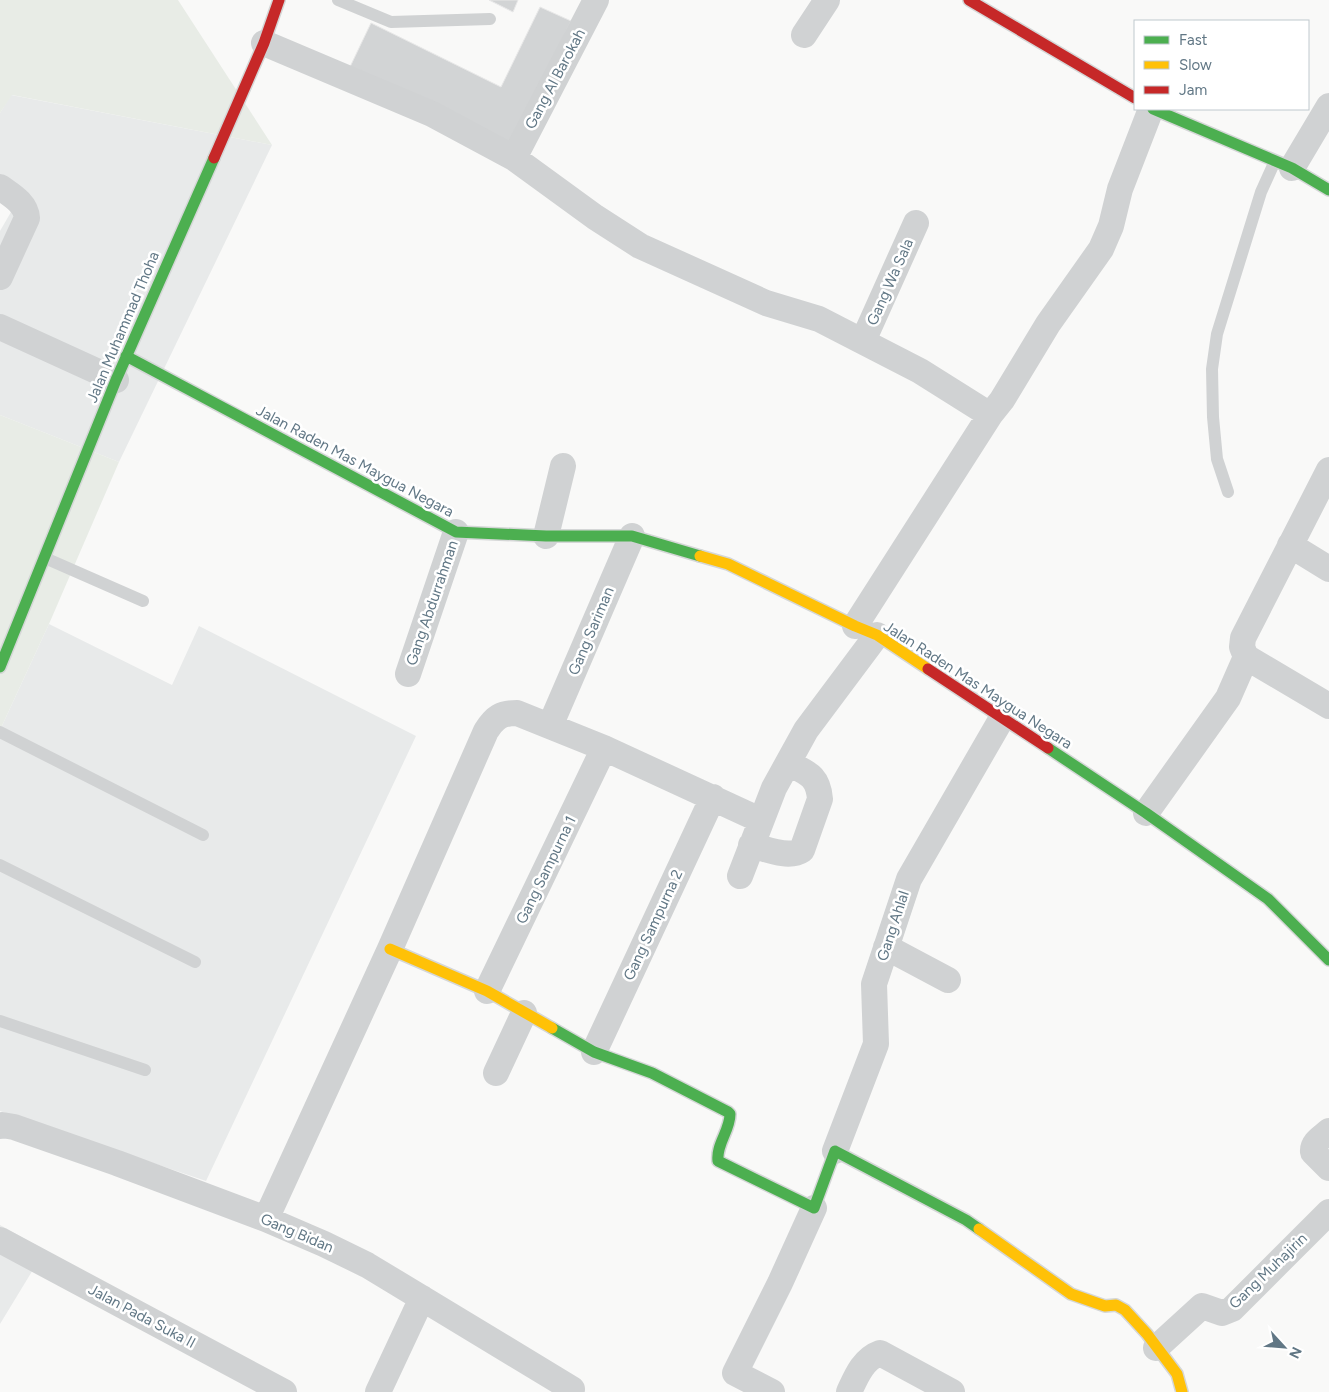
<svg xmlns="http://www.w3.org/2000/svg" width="1329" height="1392" font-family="Figtree,sans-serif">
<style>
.built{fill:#e8eaea}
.green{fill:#e8ece6}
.building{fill:#d2d4d5;stroke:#e8e8e8}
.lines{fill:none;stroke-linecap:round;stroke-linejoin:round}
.fast-casing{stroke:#d5d7d7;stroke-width:14}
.slow-casing{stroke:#d5d7d7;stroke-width:14}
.jam-casing{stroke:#d5d7d7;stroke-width:14}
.lane{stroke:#d0d2d3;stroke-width:12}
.street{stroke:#d0d2d3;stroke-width:26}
.fast{stroke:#4caf50;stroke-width:11}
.slow{stroke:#ffc107;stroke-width:11}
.jam{stroke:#c62828;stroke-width:11}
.labels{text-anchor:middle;stroke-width:5;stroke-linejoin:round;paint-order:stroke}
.street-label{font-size:15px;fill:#617785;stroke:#fff}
</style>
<rect width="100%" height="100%" fill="#f9f9f8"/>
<path class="built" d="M 11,95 L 272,145 L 119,462 L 0,415 L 0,231 L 11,212 L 0,198 L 0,113 Z
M 49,624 L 172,685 L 199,626 L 416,736 L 206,1181 L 0,1111 L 0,730 Z
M 0,1225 L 45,1250 L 0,1324 Z"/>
<path class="green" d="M 0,0 L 178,0 L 272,145 L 12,95 L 0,113 Z
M 0,415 L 119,462 L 49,624 L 0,730 Z"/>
<path class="building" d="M 489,0 L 518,0 L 513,12 Z
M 540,7 L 571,21 L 509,148 L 349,69 L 371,23 L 501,87 Z"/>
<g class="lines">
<defs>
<path id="fast" d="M 1153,109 L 1292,168 L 1329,190
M 126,356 L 456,532 L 546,536 L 632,536 L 700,556
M 0,667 L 116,380 L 214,158
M 1048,748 L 1146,813 L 1268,899 L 1329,960
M 552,1028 L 594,1052 L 652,1073 L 728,1112 L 730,1114 C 730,1131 716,1144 718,1161 L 814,1208 L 835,1151 L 966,1220 L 979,1229"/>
<path id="slow" d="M 700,556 L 728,564 L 855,626 L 877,635 L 928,669
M 390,949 L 487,991 L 552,1028
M 979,1229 L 1071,1294 L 1105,1306 L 1116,1305 L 1125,1310 L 1147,1334 L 1177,1374 L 1182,1392"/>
<path id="jam" d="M 969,0 L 1135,98
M 214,158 L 264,43 L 279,0
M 928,669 L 1048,748"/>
</defs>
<use href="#fast" class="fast-casing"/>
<use href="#slow" class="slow-casing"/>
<use href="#jam" class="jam-casing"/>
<path class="lane" d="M 338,0 L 391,22 L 490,19
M 1228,492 L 1217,459 L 1213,417 L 1212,369 L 1217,334 L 1261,192 L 1275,161
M 45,558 L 143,601
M 0,732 L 203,835
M 0,865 L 195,962
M 0,1021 L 145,1070"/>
<path class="street" d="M 804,35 L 827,0
M 264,43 L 432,114 L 514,158 L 595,217 L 640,246 L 766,303 L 819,319 L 920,371 L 990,415
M 514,158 L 596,0
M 1292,168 L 1329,106
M 0,187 C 11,195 26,203 27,218 L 0,277
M 0,327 L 116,380
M 863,341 L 916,223
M 1329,470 L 1243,638 L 1242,647 L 1246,657 L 1329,706
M 546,536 L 563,466
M 1290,545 L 1329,569
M 855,626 L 990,415 L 1002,400 L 1048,324 L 1101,249 L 1111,226 L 1120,189 L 1151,109
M 408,674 L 456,532
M 550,726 L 632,536
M 1146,813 L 1228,698 L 1246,657
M 751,845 C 766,849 789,859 802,850 L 820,799 C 818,775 807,773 788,763
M 740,876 L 774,788 L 806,730 L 877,635
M 886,947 L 948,980
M 487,991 L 604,748
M 594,1052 L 713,797
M 496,1073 L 524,1013
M 0,1126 L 2,1125 L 14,1127 L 117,1163 L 266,1219 L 324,1244 L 367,1265 L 572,1389
M 1329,1131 C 1323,1137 1312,1142 1313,1152 L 1329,1168
M 835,1151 L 876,1044 L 874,984 L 909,879 L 1002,718
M 266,1219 L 390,949 L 486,731 C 495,717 501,713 517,713 L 604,748 L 760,820
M 0,1240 L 284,1392
M 1156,1348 L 1202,1306 L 1222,1313 L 1232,1309 L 1329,1212
M 378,1392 L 422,1298
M 772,1392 L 735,1373 L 780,1283 L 814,1208
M 849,1392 C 856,1377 863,1359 880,1353 L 952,1392"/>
<use href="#fast" class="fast"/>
<use href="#slow" class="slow"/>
<use href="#jam" class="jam"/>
</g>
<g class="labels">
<g class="street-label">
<text transform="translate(555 79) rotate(-62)" y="5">Gang Al Barokah</text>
<text transform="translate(890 282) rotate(-66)" y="5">Gang Wa Sala</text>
<text transform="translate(123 327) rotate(-67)" y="5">Jalan Muhammad Thoha</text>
<text transform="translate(355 461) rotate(28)" y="5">Jalan Raden Mas Maygua Negara</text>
<text transform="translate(432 603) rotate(-71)" y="5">Gang Abdurrahman</text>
<text transform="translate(591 631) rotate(-67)" y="5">Gang Sariman</text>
<text transform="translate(978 685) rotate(33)" y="5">Jalan Raden Mas Maygua Negara</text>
<text transform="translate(546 870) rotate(-64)" y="5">Gang Sampurna 1</text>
<text transform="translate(653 925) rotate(-65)" y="5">Gang Sampurna 2</text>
<text transform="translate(893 926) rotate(-72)" y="5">Gang Ahlal</text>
<text transform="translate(297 1233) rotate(23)" y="5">Gang Bidan</text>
<text transform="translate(1268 1271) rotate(-44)" y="5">Gang Muhajirin</text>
<text transform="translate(142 1316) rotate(28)" y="5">Jalan Pada Suka II</text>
</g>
</g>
<rect x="1134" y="20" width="175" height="90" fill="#ffffff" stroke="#c0c9ce"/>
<rect x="1144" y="36" width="25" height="8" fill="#4caf50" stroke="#c0c9ce"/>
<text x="1179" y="45" font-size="15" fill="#617785">Fast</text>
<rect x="1144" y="61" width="25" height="8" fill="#ffc107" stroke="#c0c9ce"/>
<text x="1179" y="70" font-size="15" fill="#617785">Slow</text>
<rect x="1144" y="86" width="25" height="8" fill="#c62828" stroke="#c0c9ce"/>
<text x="1179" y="95" font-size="15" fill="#617785">Jam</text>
<g transform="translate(1284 1347) rotate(116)" stroke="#ffffff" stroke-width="4" paint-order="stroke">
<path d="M0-4L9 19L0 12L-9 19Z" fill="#617785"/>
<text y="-8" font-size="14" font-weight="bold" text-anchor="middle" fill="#617785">N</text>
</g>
</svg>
